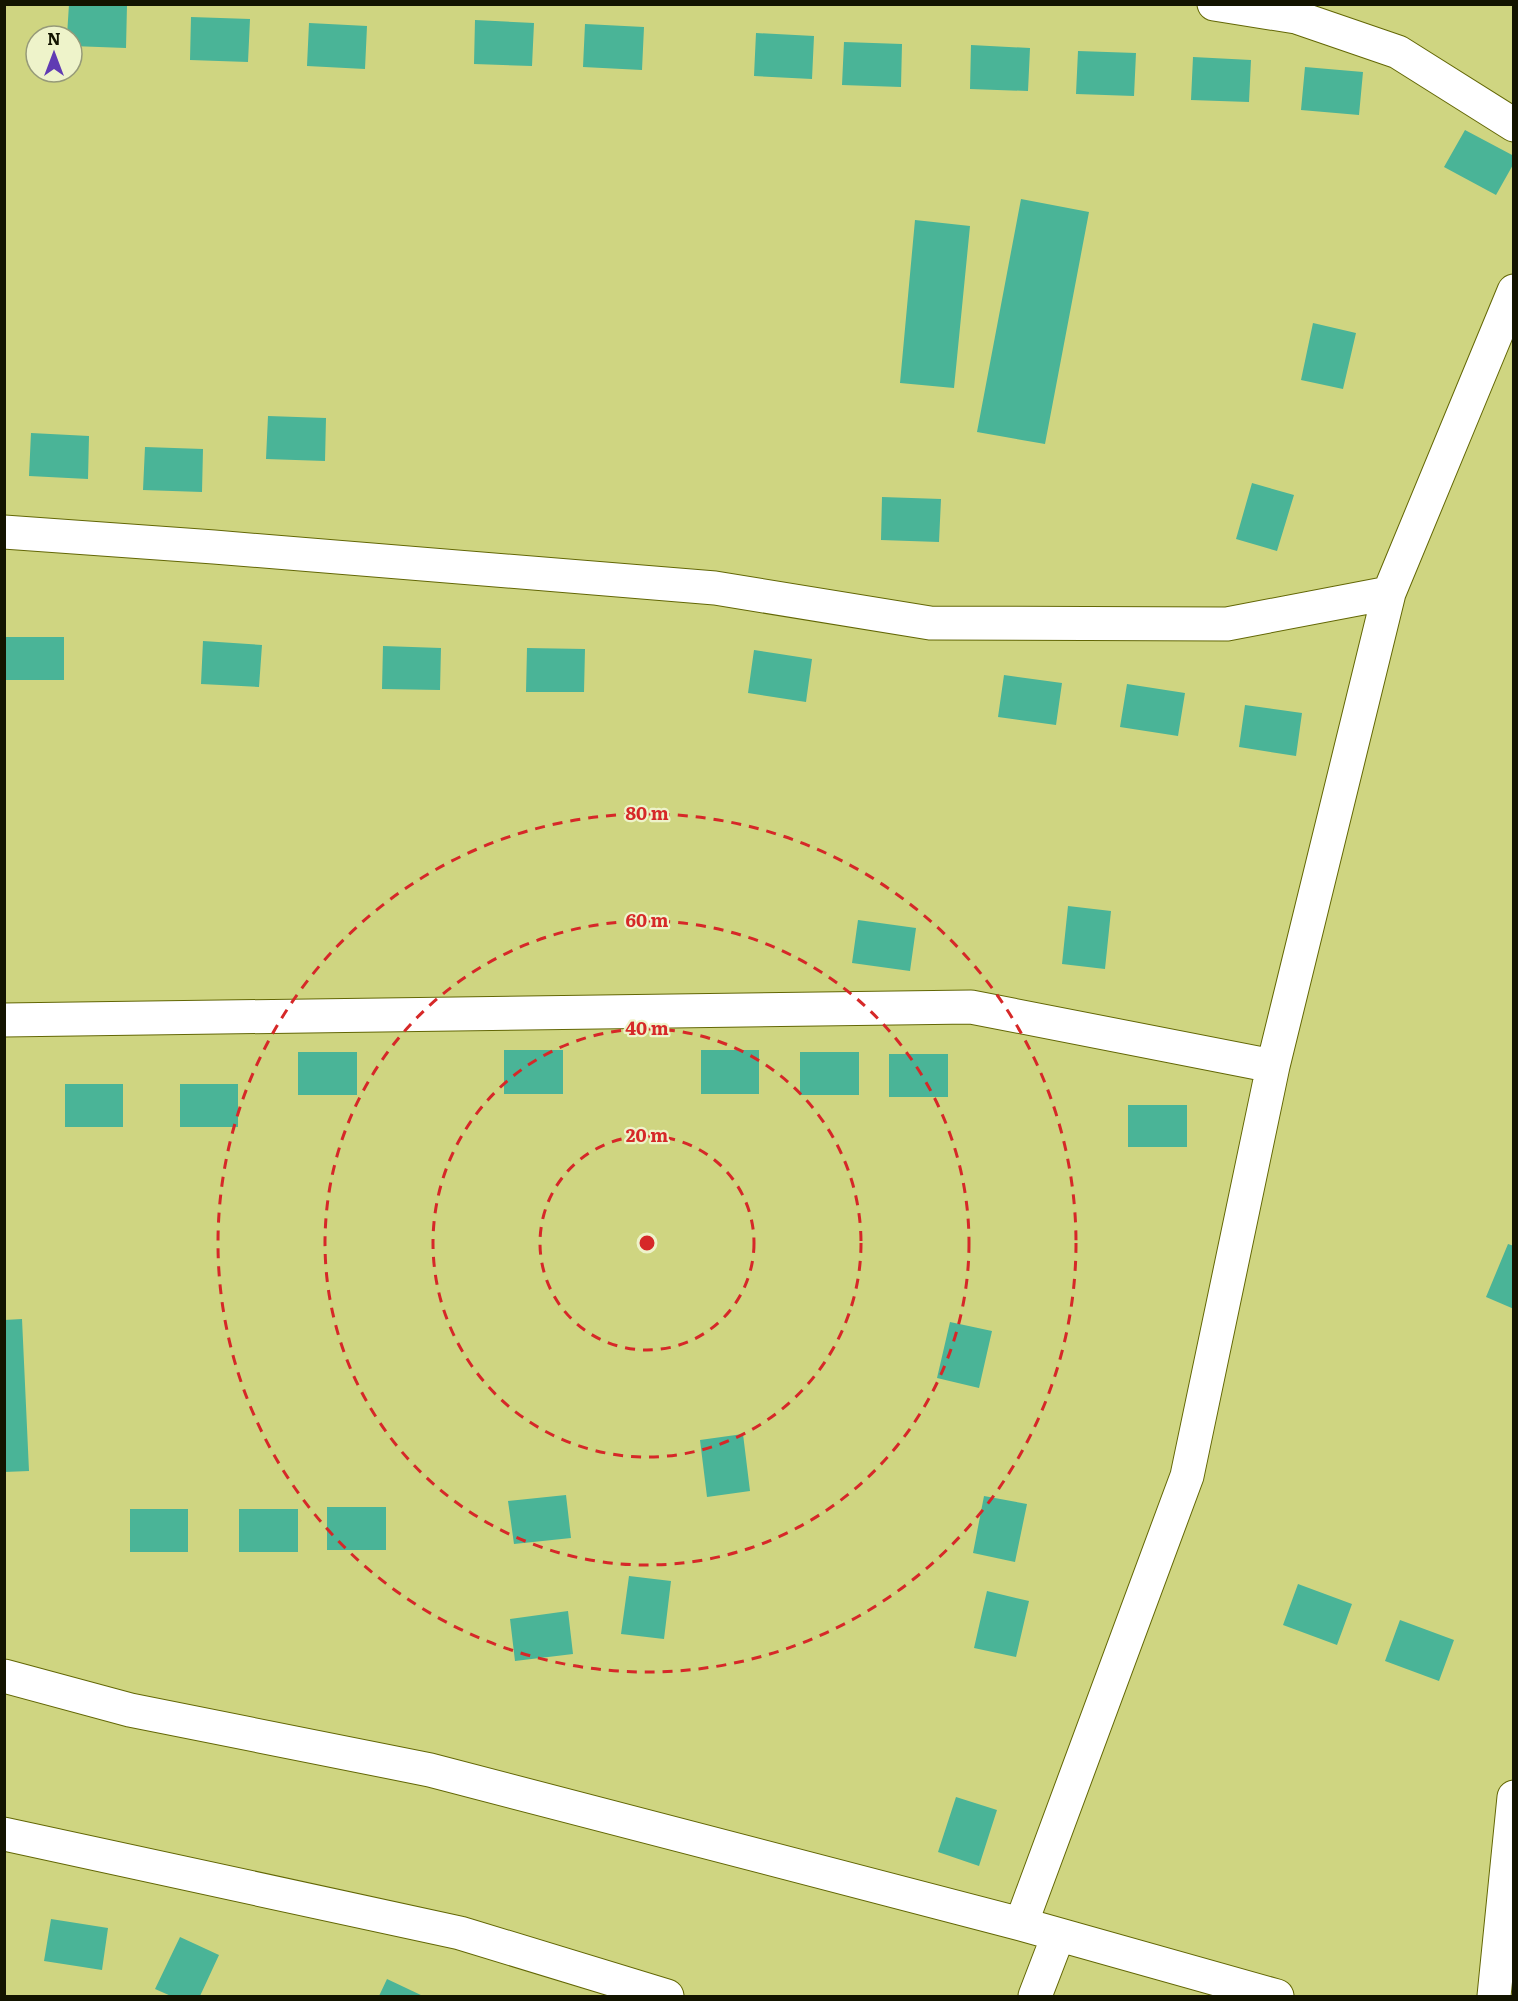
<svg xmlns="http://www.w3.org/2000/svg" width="1518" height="2001" font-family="Literata,serif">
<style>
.building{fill:#4ab497}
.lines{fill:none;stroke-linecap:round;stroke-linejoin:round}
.minor-casing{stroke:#636705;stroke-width:35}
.minor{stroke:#fff;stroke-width:33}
.ring{fill:none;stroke:#d62828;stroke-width:3;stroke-dasharray:10 8}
.centre{fill:#d62828;stroke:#eef3ca;stroke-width:3}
.ring-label{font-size:18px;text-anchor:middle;font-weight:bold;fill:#d62828;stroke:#eef3ca;stroke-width:4.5;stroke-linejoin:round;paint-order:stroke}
</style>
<rect width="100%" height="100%" fill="#cfd581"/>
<path class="building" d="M 69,4 L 127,5 L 126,48 L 72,46 L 72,36 L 67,36 Z
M 191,17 L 250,19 L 248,62 L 190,60 Z
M 475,20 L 534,23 L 532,66 L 474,64 Z
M 309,23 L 367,26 L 365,69 L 307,66 Z
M 585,24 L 644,27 L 642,70 L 583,67 Z
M 756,33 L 814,36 L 812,79 L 754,76 Z
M 844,42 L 902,44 L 901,87 L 842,85 Z
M 971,45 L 1030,48 L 1028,91 L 970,89 Z
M 1078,51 L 1136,53 L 1134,96 L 1076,94 Z
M 1193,57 L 1251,60 L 1249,102 L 1191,100 Z
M 1305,67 L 1363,72 L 1359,115 L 1301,110 Z
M 1465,130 L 1514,156 L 1514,163 L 1496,195 L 1444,167 Z
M 1021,199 L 1089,212 L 1045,444 L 977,432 Z
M 915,220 L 970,226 L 954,388 L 900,383 Z
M 1313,323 L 1356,333 L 1343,389 L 1301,380 Z
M 268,416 L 326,418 L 325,461 L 266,459 Z
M 31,433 L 89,436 L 88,479 L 29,476 Z
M 145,447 L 203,449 L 202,492 L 143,490 Z
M 1252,483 L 1294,495 L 1277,551 L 1236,539 Z
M 882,497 L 941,499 L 939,542 L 881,540 Z
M 6,637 L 64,637 L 64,680 L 6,680 Z
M 203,641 L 262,645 L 259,687 L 201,684 Z
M 383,646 L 441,648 L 440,690 L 382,689 Z
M 527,648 L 585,649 L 584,692 L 526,692 Z
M 754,650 L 812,659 L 806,702 L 748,693 Z
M 1004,675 L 1062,683 L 1056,725 L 998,717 Z
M 1127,684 L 1185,693 L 1178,736 L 1120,727 Z
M 1245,705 L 1302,713 L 1296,756 L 1239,747 Z
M 1068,906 L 1111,911 L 1105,969 L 1062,964 Z
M 858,920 L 916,928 L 910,971 L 852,963 Z
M 504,1050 L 563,1050 L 563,1094 L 504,1094 Z
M 701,1050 L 759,1050 L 759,1094 L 701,1094 Z
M 298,1052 L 357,1052 L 357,1095 L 298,1095 Z
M 800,1052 L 859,1052 L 859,1095 L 800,1095 Z
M 889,1054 L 948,1054 L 948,1097 L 889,1097 Z
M 65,1084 L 123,1084 L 123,1127 L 65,1127 Z
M 180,1084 L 238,1084 L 238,1127 L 180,1127 Z
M 1128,1105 L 1187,1105 L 1187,1147 L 1128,1147 Z
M 1508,1244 L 1514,1246 L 1514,1309 L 1486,1297 Z
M 22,1319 L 29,1471 L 4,1472 L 4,1320 Z
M 950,1322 L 992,1331 L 979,1388 L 937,1378 Z
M 743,1434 L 750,1491 L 707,1497 L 700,1440 Z
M 566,1495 L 571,1538 L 514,1544 L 508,1501 Z
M 984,1496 L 1027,1504 L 1015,1562 L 973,1553 Z
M 327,1507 L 386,1507 L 386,1550 L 327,1550 Z
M 130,1509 L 188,1509 L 188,1552 L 130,1552 Z
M 239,1509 L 298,1509 L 298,1552 L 239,1552 Z
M 629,1576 L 671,1581 L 664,1639 L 621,1634 Z
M 1298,1584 L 1352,1604 L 1337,1645 L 1283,1625 Z
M 987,1591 L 1029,1601 L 1016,1657 L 974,1648 Z
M 568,1611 L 573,1654 L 515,1661 L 510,1619 Z
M 1400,1620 L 1454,1640 L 1439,1681 L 1385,1661 Z
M 956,1797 L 997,1810 L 979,1866 L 938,1852 Z
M 51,1919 L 108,1928 L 102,1970 L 44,1961 Z
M 180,1937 L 219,1955 L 200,1996 L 171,1996 L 155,1989 Z
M 387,1979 L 423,1996 L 379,1996 Z"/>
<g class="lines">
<defs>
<path id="minor" d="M 1214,4 L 1296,17 L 1398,52 L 1514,125
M 4,532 L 214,547 L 715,588 L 930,623 L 1227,624 L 1389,593
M 4,1020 L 971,1007 L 1273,1066
M 4,1676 L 130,1710 L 430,1770 L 1021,1924 L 1277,1996
M 4,1834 L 460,1933 L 667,1996
M 1021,1924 L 1187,1476 L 1273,1066 L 1389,593 L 1514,291
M 1035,1996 L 1058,1936
M 1494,1996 L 1514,1797"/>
</defs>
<use href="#minor" class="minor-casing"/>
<use href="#minor" class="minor"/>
</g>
<g class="ring">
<circle cx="647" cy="1243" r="107"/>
<circle cx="647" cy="1243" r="214"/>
<circle cx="647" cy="1243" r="322"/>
<circle cx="647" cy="1243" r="429"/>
</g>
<circle cx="647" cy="1243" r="9" class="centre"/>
<g class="ring-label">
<text x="647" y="820">80 m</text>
<text x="647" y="927">60 m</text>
<text x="647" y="1035">40 m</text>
<text x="647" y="1142">20 m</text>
</g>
<rect width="1518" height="2001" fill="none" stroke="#131400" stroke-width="12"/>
<g transform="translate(54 54)"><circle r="28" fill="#eef3ca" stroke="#969a79" stroke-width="1.5"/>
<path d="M0-4.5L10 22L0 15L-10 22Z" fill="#603bb3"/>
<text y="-9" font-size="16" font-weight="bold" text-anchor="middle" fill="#131400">N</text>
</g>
</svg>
